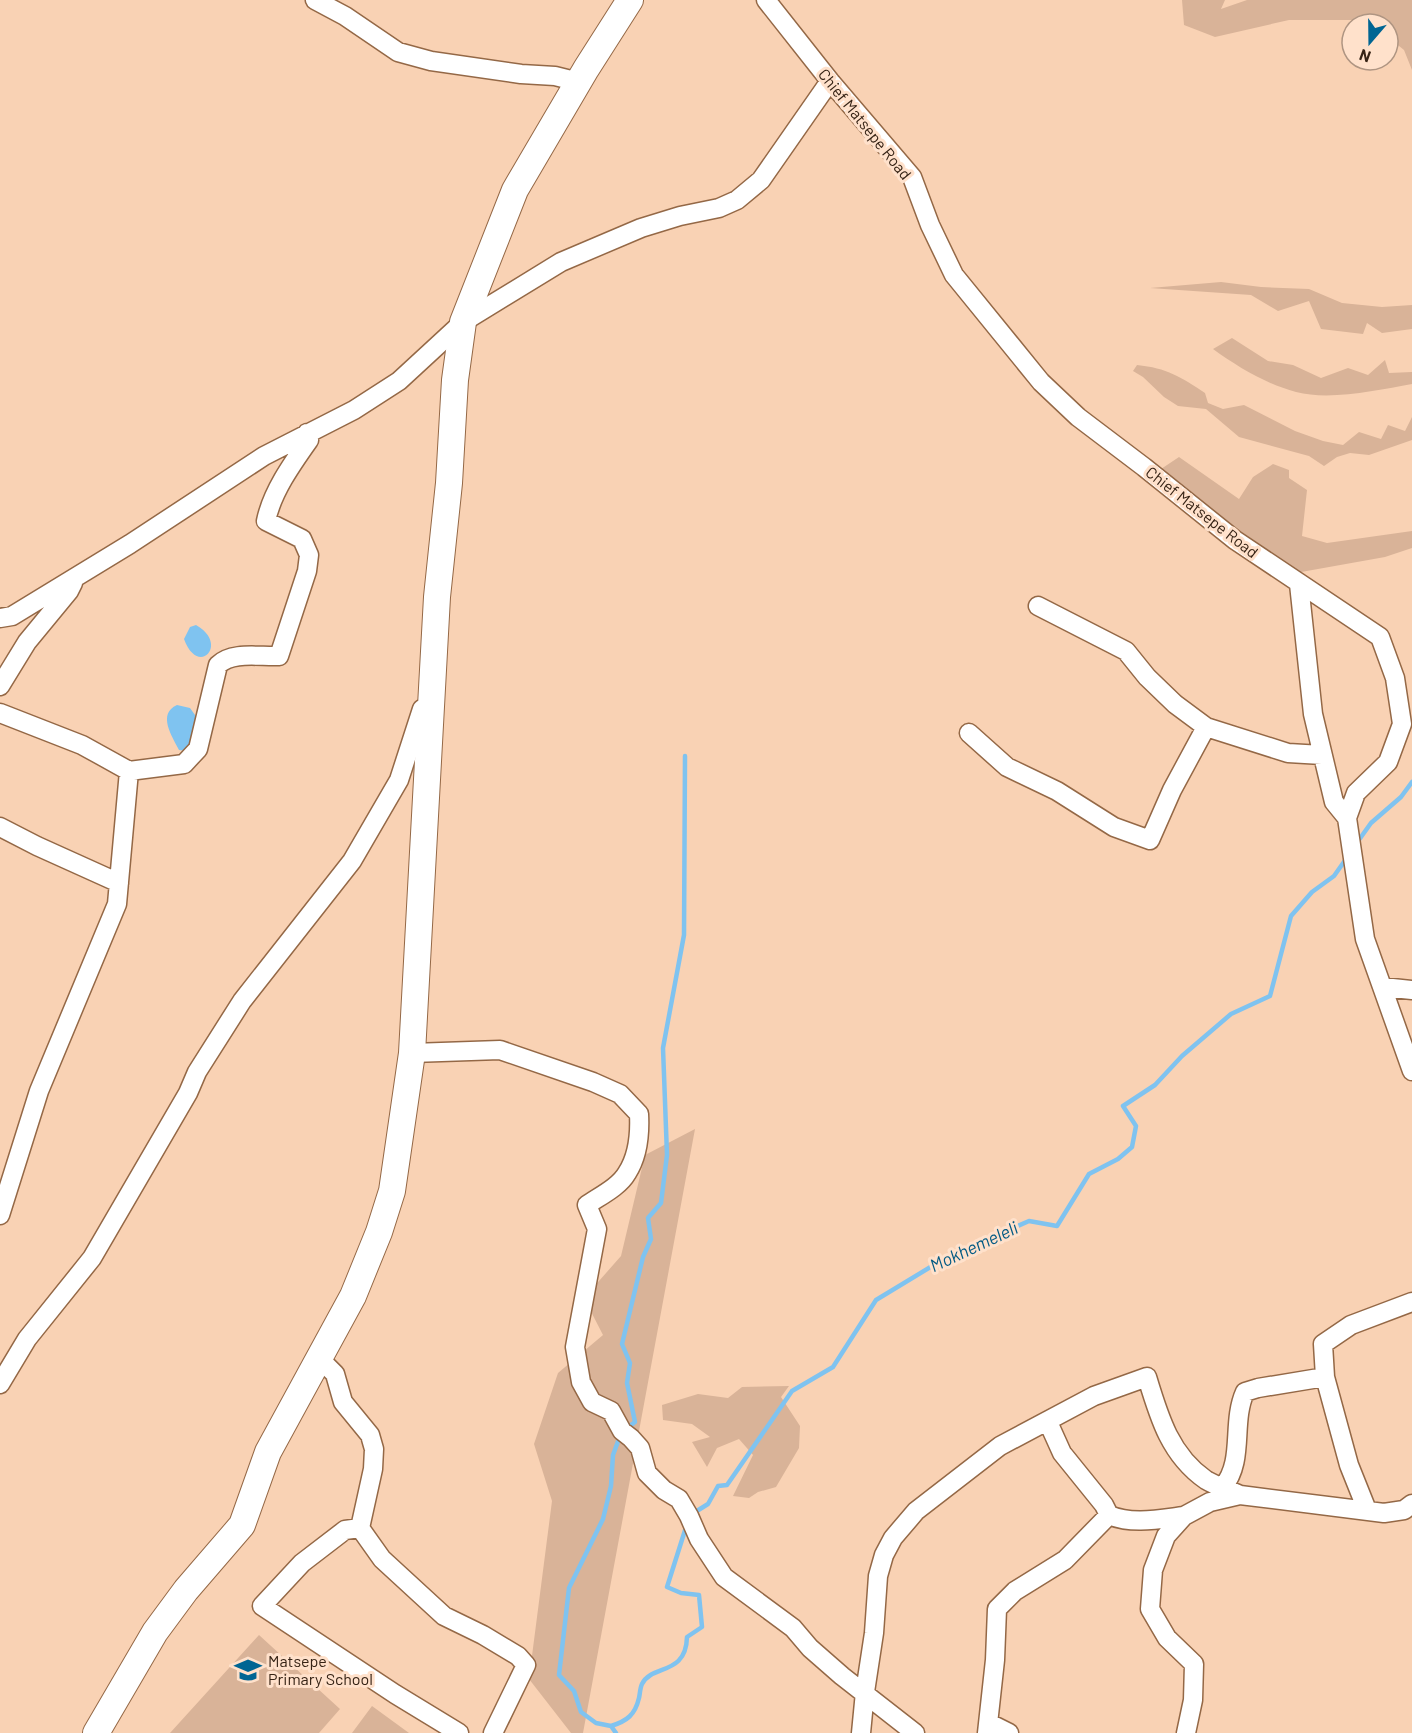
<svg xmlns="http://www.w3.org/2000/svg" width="1412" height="1733" font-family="Barlow,sans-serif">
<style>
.green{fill:#d9b398}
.water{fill:#7fc3f0}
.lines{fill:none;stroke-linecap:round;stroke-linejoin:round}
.stream{stroke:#7fc3f0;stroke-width:4.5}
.street-casing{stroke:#946846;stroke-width:21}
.secondary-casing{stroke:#946846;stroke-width:28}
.street{stroke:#fff;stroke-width:18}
.secondary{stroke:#fff;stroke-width:26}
.labels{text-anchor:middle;stroke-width:6;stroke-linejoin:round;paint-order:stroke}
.street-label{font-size:16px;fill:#362315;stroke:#ffe1cb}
.poi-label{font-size:16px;fill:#362315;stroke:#ffe1cb;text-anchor:start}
.water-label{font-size:18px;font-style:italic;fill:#025a84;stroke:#ffe1cb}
</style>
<rect width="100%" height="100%" fill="#f9d2b4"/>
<path class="green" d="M 1182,0 L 1225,0 L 1221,9 L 1247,0 L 1412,0 L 1412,70 L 1404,50 L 1388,37 L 1388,24 L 1371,24 L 1366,20 L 1289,20 L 1215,37 L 1184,25 Z
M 1221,282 L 1261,287 L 1309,289 L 1342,303 L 1382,307 L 1412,305 L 1412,329 L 1382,333 L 1367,323 L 1363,334 L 1321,329 L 1309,301 L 1278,311 L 1251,295 L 1150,288 Z
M 1232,338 L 1268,361 L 1293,365 L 1321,378 L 1348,368 L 1368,375 L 1385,360 L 1389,373 L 1412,372 L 1412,384 C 1378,390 1330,401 1296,392 C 1266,384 1238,367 1213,349 Z
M 1137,365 C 1167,368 1181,377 1205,393 L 1208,403 L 1223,409 L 1244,405 L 1295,431 L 1323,441 L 1343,445 L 1359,432 L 1381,439 L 1388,425 L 1405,431 L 1412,417 L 1412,440 L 1369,455 L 1350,453 L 1337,457 L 1324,466 L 1309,456 L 1239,437 L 1206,409 L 1178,406 L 1164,397 L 1143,377 L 1133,371 Z
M 1179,457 L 1239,499 L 1253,477 L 1273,464 L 1289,470 L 1289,478 L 1307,490 L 1302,536 L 1327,543 L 1412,531 L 1412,548 L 1385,557 L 1290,574 L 1229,529 L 1161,469 Z
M 695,1129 L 583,1733 L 571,1733 L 529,1679 L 552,1501 L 534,1444 L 558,1373 L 603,1335 L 584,1298 L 621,1256 L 645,1155 Z
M 789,1386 L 781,1397 L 800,1426 L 799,1448 L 776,1487 L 758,1492 L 749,1498 L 733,1496 L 753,1455 L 739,1439 L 717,1448 L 707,1467 L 692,1442 L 710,1437 L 692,1424 L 663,1420 L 662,1405 L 698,1394 L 728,1398 L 742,1387 Z
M 259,1635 L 340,1709 L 319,1733 L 170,1733 Z
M 372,1706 L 409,1733 L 352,1733 Z"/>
<path class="water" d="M 196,625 C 230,644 198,678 184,639 L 190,627 Z
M 177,705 L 190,708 L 195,715 L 197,722 L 193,743 L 186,751 L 179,750 C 172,736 157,714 177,705 Z"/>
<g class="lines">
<path class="stream" d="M 1356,844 L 1371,823 L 1401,797 L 1412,782
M 627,1428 L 635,1422 L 627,1383 L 630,1363 L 622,1344 L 643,1257 L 651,1239 L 648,1218 L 661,1203 L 667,1155 L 663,1048 L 684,935 L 685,756
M 692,1514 L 708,1504 L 718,1486 L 727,1485 L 792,1391 L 833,1367 L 876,1300 L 947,1257 L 1029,1221 L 1057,1226 L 1089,1174 L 1118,1159 L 1132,1147 L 1136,1126 L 1123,1106 L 1155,1085 L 1182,1056 L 1231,1014 L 1270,996 L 1291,916 L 1312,892 L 1334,876 L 1346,859
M 611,1726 L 596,1723 L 581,1712 L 574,1691 L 559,1675 L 569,1588 L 603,1519 L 611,1486 L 613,1455 L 620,1436
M 616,1733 L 611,1726 C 627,1721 635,1715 639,1698 C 640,1694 640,1688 642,1684 C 652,1664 686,1676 687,1637 L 702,1627 L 699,1595 L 681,1593 L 667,1587 L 687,1524"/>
<defs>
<path id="street" d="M 315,0 L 345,16 L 398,52 L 431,61 L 521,74 L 555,76 L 579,82
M 766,0 L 830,81 L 912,177 L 930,225 L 954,275 L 1041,382 L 1078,417 L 1144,467 L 1235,540 L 1380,637 L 1395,678 L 1402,724 L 1388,762 L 1356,793 L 1347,818 L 1365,939 L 1412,1071
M 1299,584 L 1313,714 L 1334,802 L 1347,818
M 1038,606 L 1126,651 L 1147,677 L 1175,704 L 1206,727 L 1288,753 L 1322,755
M 0,618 L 12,616 L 130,544 L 264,456 L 354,410 L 399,381 L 463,322 L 561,262 L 641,228 L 680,216 L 719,208 L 737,200 L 761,180 L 830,81
M 0,686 L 27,642 L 69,591 L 73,583
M 0,713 L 82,745 L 129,771 L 117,904 L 39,1091 L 0,1215
M 969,733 L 1007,767 L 1057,791 L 1114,827 L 1150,840 L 1172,790 L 1206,727
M 129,771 L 184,764 L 198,749 L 218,665 C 232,651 260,657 279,656 L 307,571 L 309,555 L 302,539 L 266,521 C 272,492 292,464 309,440 L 307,433
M 0,827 L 37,846 L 119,883
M 1383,987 L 1412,990
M 412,1053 L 500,1050 L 593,1082 L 620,1094 L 639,1114 C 640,1133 638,1156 627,1173 C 619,1187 600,1196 587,1205 L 597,1229 L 575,1347 L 581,1382 L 592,1402 L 611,1411 L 622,1431 L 631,1438 L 640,1448 L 647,1473 L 664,1490 L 679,1499 L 689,1516 L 699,1539 L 724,1577 L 793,1628 L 810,1648 L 842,1676 L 915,1733
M 319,1358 L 335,1374 L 343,1402 L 370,1435 L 374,1449 L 373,1469 L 360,1528 L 382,1559 L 444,1616 L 483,1635 L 518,1656 L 526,1665 L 493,1733
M 0,1384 L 27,1339 L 92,1258 L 188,1093 L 197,1072 L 242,1001 L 352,861 L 399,780 L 422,709 L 432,706
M 1048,1422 L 1062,1453 L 1104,1505 L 1109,1515 C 1132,1525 1160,1519 1184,1516
M 1223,1487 C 1245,1460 1231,1423 1245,1392 L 1258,1388 L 1325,1377
M 1367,1510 L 1349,1465 L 1325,1377 L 1323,1344 L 1351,1325 L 1412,1302
M 360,1528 L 345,1530 L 302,1563 L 262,1606 L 395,1694 L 459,1733
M 989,1723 L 1009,1733
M 861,1733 L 865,1692 L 874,1633 L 878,1576 L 884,1555 L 893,1538 L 916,1511 L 1000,1446 L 1094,1396 L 1147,1377 C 1159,1417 1170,1455 1206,1480 C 1216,1486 1229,1490 1240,1495
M 987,1733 L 995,1660 L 997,1609 L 1015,1591 L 1065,1560 L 1109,1515
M 1186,1733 L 1193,1700 L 1194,1664 L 1167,1638 L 1150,1609 L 1153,1570 L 1166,1536 L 1184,1516 L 1210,1502 L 1240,1495 L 1384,1513 L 1404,1510 L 1412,1504"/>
<path id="secondary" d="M 96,1733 L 155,1632 L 186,1590 L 242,1525 L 268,1452 L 353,1296 L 379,1232 L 392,1191 L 412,1053 L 437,597 L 449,483 L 455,380 L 463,322 L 515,190 L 586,69 L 630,0"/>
</defs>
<use href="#street" class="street-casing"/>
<use href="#secondary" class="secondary-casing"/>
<use href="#street" class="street"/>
<use href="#secondary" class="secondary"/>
</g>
<defs>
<symbol id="school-bare" viewBox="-9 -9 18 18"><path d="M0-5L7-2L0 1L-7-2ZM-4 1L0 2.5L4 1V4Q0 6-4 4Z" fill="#006593" stroke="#ffe1cb" stroke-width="2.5" paint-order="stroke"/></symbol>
</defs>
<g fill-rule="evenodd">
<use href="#school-bare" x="229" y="1651" width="38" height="38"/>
</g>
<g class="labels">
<g class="street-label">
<text transform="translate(865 124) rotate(51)" y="6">Chief Matsepe Road</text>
<text transform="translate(1202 512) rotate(38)" y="6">Chief Matsepe Road</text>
</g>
<g class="poi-label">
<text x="268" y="1667">Matsepe<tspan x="268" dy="18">Primary School</tspan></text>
</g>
<g class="water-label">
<text transform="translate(974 1247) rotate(-25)" y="6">Mokhemeleli</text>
</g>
</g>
<g transform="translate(1370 42) rotate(200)"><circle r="28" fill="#ffe1cb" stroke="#af9582" stroke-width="1.5"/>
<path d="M0-4.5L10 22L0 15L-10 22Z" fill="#006593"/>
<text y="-9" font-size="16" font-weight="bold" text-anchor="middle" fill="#362315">N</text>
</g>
</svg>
